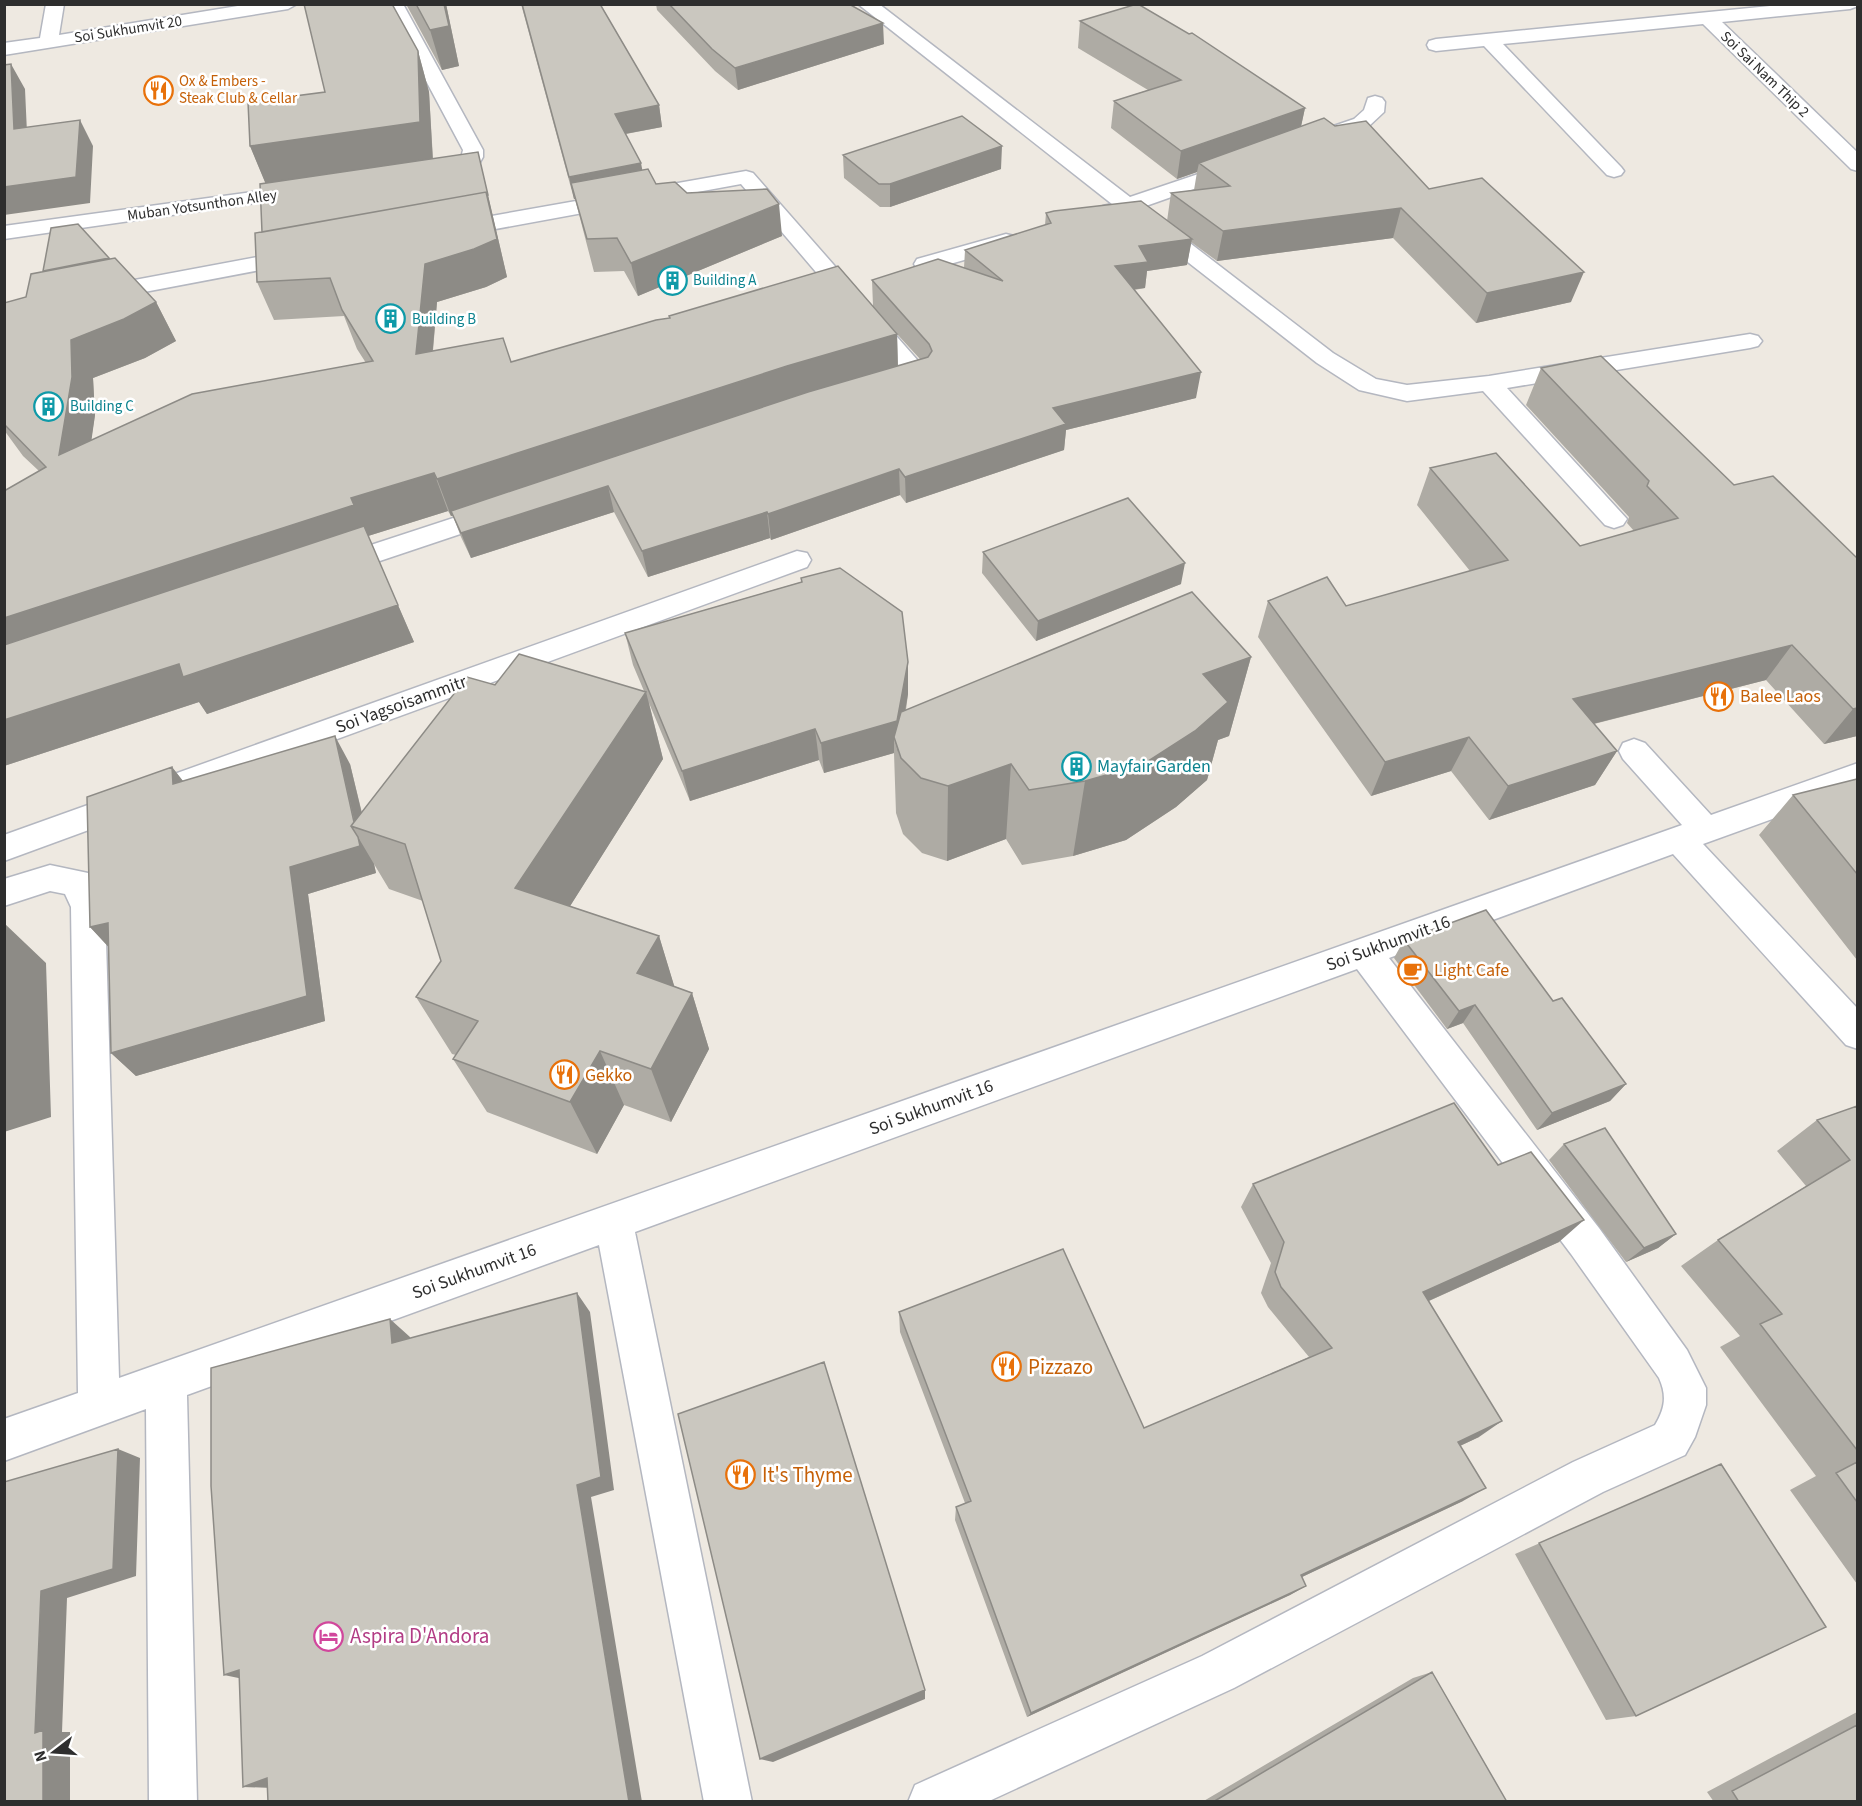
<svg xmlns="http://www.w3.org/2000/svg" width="1862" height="1806" font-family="'Source Sans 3',sans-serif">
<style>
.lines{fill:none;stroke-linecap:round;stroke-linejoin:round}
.minor-casing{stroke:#b4b7c0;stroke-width:3}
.minor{fill:#fff;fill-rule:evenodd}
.wall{fill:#aeaba4;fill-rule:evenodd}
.shaded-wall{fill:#8d8b86}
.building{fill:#cac7bf;stroke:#8d8b86;stroke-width:1.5}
.labels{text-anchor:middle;stroke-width:5;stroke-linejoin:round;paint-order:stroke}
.far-street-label{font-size:15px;fill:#2e2e2e;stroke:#fff}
.far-food-label{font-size:15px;fill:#c56008;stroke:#fff;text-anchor:start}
.far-culture-label{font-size:15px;fill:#0d838f;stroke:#fff;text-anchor:start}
.food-label{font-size:18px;fill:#c56008;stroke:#fff;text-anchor:start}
.street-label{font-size:18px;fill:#2e2e2e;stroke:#fff}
.culture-label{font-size:18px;fill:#0d838f;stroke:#fff;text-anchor:start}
.near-food-label{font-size:21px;fill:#c56008;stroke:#fff;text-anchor:start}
.near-hotel-label{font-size:21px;fill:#b23c85;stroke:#fff;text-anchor:start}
</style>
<rect width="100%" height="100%" fill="#eee9e1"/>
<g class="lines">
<defs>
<path id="minor" d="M 46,4 L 64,4 L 59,35 L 250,4 L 297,4 L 288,9 L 4,55 L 4,43 L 40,38 Z
M 385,4 L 403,4 L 483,150 L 483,157 L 475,171 L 438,178 L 431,176 L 428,172 L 431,168 L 460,162 L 463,150 Z
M 858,4 L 879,4 L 1130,197 L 1231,163 L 1238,161 L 1245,163 L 1248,167 L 1245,171 L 1143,207 L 1333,353 L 1376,379 L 1407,385 L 1489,376 L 1750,334 L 1758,336 L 1762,341 L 1758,346 L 1750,348 L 1507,388 L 1627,519 L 1623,525 L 1614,528 L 1605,525 L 1483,391 L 1407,401 L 1359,390 L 1317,363 L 1125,213 L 1111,217 L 1103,216 L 1100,211 L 1103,206 L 1112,204 Z
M 1790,4 L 1858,6 L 1850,9 L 1722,22 L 1858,153 L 1858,171 L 1851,169 L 1703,24 L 1503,44 L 1621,167 L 1624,171 L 1621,175 L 1614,177 L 1607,175 L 1484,46 L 1436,51 L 1429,49 L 1427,45 L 1429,41 L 1436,39 Z
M 1375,96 L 1382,98 L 1385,102 L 1384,112 L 1368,127 L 1320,143 L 1313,141 L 1310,137 L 1313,133 L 1354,119 L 1364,110 L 1368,98 Z
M 746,171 L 753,173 L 927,371 L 930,376 C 922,387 895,392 882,389 L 879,384 L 882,379 L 902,373 L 741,184 L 452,237 L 444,235 L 441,230 L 444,225 L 452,223 Z
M 304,185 L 311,187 L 315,191 L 311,195 L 4,239 L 4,226 Z
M 1006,234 L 1014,236 L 1017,241 L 1014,246 L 925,271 L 917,269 L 914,264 L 917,259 Z
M 300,249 L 308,251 L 311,256 L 308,261 L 97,301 L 89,299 L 86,294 L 89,289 L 97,287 Z
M 499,503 L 508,506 L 512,512 L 508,518 L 332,577 L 322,575 L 318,568 L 322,561 Z
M 797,551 L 807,553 L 811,560 L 807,567 L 4,861 L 4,835 Z
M 1634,739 L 1645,743 L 1711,815 L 1858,763 L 1858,788 L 1703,844 L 1858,1009 L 1858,1049 L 1846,1045 L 1673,854 L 1389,958 L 1599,1228 L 1687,1350 L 1706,1388 L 1706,1405 L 1695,1437 L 1685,1455 L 1603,1492 L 1234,1688 L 987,1802 L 908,1802 L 915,1785 L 1202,1656 L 1573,1462 L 1655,1425 C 1665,1408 1667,1396 1659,1378 L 1571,1254 L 1357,969 L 635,1232 L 752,1802 L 704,1802 L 599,1245 L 187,1395 L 197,1802 L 149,1802 L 146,1409 L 4,1461 L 4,1419 L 78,1393 L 71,907 L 65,894 L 50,891 L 4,906 L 4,879 L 50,865 L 88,873 L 105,907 L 119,1378 L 1682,825 L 1623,759 L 1619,751 L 1623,743 Z"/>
</defs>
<use href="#minor" class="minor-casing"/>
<use href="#minor" class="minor"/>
</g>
<path class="wall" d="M 406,4 L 446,4 L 459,66 L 442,70 Z
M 521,4 L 600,4 L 659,105 L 662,127 L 626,134 L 642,171 L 656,184 L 687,193 L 782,236 L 638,296 L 624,271 L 594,272 L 575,199 L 574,199 Z
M 656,4 L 849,4 L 884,44 L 738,90 L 715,71 L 657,10 Z
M 1080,21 L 1305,108 L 1301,126 L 1429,189 L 1571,302 L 1476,323 L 1393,238 L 1217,261 L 1191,242 L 1187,265 L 1147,271 L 1145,288 L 1134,290 L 1196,398 L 1066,430 L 1064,450 L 906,503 L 900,495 L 771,540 L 770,538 L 648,577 L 614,512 L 471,558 L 461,537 L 453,516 L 451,516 L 448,511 L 368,536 L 414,642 L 207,714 L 199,702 L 4,766 L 4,491 L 39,471 L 23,456 L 4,430 L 4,303 L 26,297 L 44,272 L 109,258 L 156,302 L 176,341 L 145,358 L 93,378 L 95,415 L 91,440 L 366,363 L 357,349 L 344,316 L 274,320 L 257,282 L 262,232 L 266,184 L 250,146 L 325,92 L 418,51 L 429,92 L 433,159 L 478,152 L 507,277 L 486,287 L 437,302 L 433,351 L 511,362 L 669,319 L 669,316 L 873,306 L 872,280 L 964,268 L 965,250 L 1045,225 L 1046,213 L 1167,221 L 1171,193 L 1194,190 L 1197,172 L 1177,179 L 1111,128 L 1114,101 L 1148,90 L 1078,48 ZM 897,334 L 920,359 L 898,366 Z
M 843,155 L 1001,169 L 890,207 L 880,207 L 844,178 Z
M 1541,368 L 1734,485 L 1857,558 L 1857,736 L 1824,744 L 1766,680 L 1594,724 L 1617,751 L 1595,785 L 1489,820 L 1451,771 L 1371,796 L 1258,637 L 1268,601 L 1346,606 L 1470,571 L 1417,505 L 1430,468 L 1580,546 L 1634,531 L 1627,523 L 1629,517 L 1526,405 Z
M 983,552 L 1181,584 L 1036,641 L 982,573 Z
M 801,578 L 908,662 L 908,694 L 906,710 L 1251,657 L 1229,736 L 1218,740 L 1207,780 L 1176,807 L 1126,840 L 1073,856 L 1022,865 L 1006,839 L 947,861 L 922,853 L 903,834 L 896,813 L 894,753 L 824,773 L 819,760 L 690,801 L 649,703 L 663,759 L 570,906 L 659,936 L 674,986 L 692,993 L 709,1049 L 671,1122 L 624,1105 L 597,1154 L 487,1112 L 453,1059 L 456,1055 L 452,1054 L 416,997 L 441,961 L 423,901 L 389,889 L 374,864 L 376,873 L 308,894 L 325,1021 L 136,1076 L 111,1053 L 108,946 L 90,927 L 172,767 L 183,781 L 350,764 L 362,813 L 495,685 L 644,691 L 633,665 L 625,633 L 801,582 Z
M 1857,779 L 1857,960 L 1759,835 L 1793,795 Z
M 1404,940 L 1553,1001 L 1626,1084 L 1610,1101 L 1537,1130 L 1463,1023 L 1447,1029 L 1394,958 Z
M 1857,1106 L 1857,1584 L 1790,1490 L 1816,1476 L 1720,1347 L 1740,1336 L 1681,1266 L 1718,1240 L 1806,1186 L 1777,1151 L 1817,1120 Z
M 1564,1144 L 1676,1234 L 1658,1248 L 1626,1262 L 1549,1160 Z
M 1498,1165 L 1559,1242 L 1429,1301 L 1479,1437 L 1460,1446 L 1463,1501 L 1302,1577 L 1306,1586 L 1290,1595 L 1027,1717 L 955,1520 L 956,1507 L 965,1503 L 900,1332 L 899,1312 L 1144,1428 L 1309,1357 L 1268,1307 L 1261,1293 L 1271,1263 L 1241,1207 L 1253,1184 Z
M 1721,1464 L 1636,1716 L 1606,1720 L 1515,1554 Z
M 1432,1672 L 1507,1802 L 1202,1802 L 1413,1678 Z
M 1857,1712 L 1857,1802 L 1714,1802 L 1707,1792 Z"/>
<path class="shaded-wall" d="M 444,4 L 446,4 L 459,66 L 442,70 L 430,30 Z
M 883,23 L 884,44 L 738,90 L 735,68 Z
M 418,51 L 429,92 L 433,164 L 267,187 L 250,146 Z
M 11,64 L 25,89 L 28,155 L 14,129 Z
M 659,105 L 662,127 L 619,135 L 615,114 Z
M 1305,108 L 1299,136 L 1199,163 L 1197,172 L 1177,179 L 1181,151 Z
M 80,120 L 93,146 L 90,203 L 4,215 L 4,187 Z
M 1002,146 L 1001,169 L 890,207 L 890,184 Z
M 478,152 L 507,277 L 486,287 L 437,302 L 429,392 L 416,354 L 425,264 Z
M 641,163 L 645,184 L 571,183 L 575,199 L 574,199 L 569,177 Z
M 779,204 L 782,236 L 638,296 L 631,263 Z
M 1401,208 L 1393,238 L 1217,261 L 1223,231 Z
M 1192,239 L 1187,265 L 1147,271 L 1145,288 L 1112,292 L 1115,266 L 1139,246 Z
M 109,258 L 121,280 L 56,293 L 43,271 Z
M 1584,272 L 1571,302 L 1476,323 L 1487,293 Z
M 156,302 L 176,341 L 145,358 L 93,378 L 95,415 L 84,493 L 59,455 L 71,340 Z
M 897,334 L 898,372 L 451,516 L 437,479 L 787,366 Z
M 1201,372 L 1196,398 L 1066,430 L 1064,450 L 906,503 L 905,477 L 1053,408 Z
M 899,469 L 900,495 L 771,540 L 768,514 Z
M 434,473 L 448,511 L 368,536 L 414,642 L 207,714 L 199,702 L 4,766 L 4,720 L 179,664 L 398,605 L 4,664 L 4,618 L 351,498 Z
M 608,486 L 614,512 L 471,558 L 461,533 Z
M 767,512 L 770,538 L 648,577 L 642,551 Z
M 1185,563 L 1181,584 L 1036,641 L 1038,621 Z
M 1792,645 L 1766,680 L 1553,734 L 1573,699 Z
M 1251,657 L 1229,736 L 1218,740 L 1207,780 L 1176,807 L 1126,840 L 1073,856 L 1085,781 L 1203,674 Z
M 908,662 L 908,694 L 898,752 L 894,737 L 894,753 L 824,773 L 821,743 Z
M 646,692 L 663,759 L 543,949 L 515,888 Z
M 1857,708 L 1857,736 L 1824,744 L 1853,709 Z
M 815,729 L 819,760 L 690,801 L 682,771 Z
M 335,736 L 350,764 L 366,831 L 356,828 Z
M 1469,737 L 1451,771 L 1371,796 L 1385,762 Z
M 1617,751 L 1595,785 L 1489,820 L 1508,786 Z
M 1011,764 L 1006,839 L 947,861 L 948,786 Z
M 172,767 L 193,794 L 173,784 Z
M 358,837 L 374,864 L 376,873 L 308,894 L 325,1021 L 136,1076 L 111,1053 L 290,867 Z
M 4,923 L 46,963 L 51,1117 L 4,1132 Z
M 108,923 L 114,953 L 90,927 Z
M 659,936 L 677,995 L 637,973 Z
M 692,993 L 709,1049 L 671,1122 L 651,1069 Z
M 1475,1005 L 1463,1023 L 1447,1029 L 1459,1011 Z
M 600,1051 L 624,1105 L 597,1154 L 570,1102 Z
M 1626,1084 L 1610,1101 L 1537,1130 L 1552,1113 Z
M 1584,1220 L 1559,1242 L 1404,1312 L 1423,1292 Z
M 1676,1234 L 1658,1248 L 1626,1262 L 1644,1248 Z
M 577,1293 L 590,1312 L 614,1490 L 591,1497 L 642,1802 L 629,1802 L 577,1485 Z
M 390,1319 L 410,1337 L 412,1360 L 392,1343 Z
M 1502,1421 L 1479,1437 L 1436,1457 L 1458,1442 Z
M 118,1449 L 140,1458 L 136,1576 L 67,1598 L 62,1732 L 70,1732 L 70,1802 L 43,1802 L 35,1733 L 41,1591 Z
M 1486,1488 L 1463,1501 L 1285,1585 L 1301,1575 Z
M 1306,1586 L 1290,1595 L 1027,1717 L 1031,1713 Z
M 239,1670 L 253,1681 L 224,1675 Z
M 925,1690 L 925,1699 L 773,1762 L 760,1759 Z
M 267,1778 L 273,1788 L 243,1787 Z"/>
<path class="building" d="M 304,4 L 392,4 L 418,51 L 420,122 L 250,146 L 248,102 L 325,92 Z
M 416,4 L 444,4 L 449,26 L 430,30 Z
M 522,4 L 600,4 L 659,105 L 615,114 L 641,163 L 569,177 Z
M 669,4 L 849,4 L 883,23 L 735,68 L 712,49 Z
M 1137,4 L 1138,4 L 1189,34 L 1192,33 L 1305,108 L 1181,151 L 1114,101 L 1181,80 L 1080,21 Z
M 11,64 L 14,129 L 80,120 L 76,177 L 4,187 L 4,65 Z
M 962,116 L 1002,146 L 890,184 L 879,184 L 843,155 Z
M 1324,118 L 1335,126 L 1366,121 L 1429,189 L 1482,178 L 1584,272 L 1487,293 L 1401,208 L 1223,231 L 1171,193 L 1230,186 L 1199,163 Z
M 478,152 L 488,195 L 487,195 L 486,192 L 262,232 L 260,184 Z
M 648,169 L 656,184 L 675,182 L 687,193 L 767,189 L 779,204 L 631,263 L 617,238 L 587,239 L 571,183 Z
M 486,192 L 497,239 L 474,249 L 425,264 L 416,354 L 503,338 L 511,362 L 656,320 L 670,318 L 669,316 L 838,266 L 897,334 L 787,366 L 437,479 L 434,473 L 351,498 L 354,505 L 4,618 L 4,491 L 46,467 L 4,424 L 4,303 L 26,297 L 31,274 L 115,258 L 156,302 L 124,319 L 71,340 L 72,377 L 59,455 L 192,394 L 373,361 L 342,310 L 330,278 L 257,282 L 255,233 Z
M 1141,201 L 1192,239 L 1139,246 L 1148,262 L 1115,266 L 1201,372 L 1053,408 L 1066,424 L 905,477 L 899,469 L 768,514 L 767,512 L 642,551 L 608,486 L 461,533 L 451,511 L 808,392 L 928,357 L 932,351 L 929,344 L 872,280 L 938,259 L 1003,281 L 965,250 L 1051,223 L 1046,213 L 1054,211 Z
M 78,224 L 109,258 L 43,271 L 51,228 Z
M 1601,356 L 1734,485 L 1773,476 L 1857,558 L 1857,708 L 1853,709 L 1792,645 L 1573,699 L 1617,751 L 1508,786 L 1469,737 L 1385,762 L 1268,601 L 1327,577 L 1346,606 L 1508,560 L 1430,468 L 1496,453 L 1580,546 L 1678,518 L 1647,486 L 1649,481 L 1541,368 Z
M 1128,498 L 1185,563 L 1038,621 L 983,552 Z
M 364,526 L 398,605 L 183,677 L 179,664 L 4,720 L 4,645 Z
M 840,568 L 902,612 L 908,662 L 897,721 L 821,743 L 815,729 L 682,771 L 625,633 L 802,582 L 801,578 Z
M 1192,592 L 1251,657 L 1203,674 L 1228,702 L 1195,731 L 1142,765 L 1085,781 L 1029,790 L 1011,764 L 948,786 L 921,778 L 901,758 L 894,737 L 901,712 Z
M 519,654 L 646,692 L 515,888 L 659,936 L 637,973 L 692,993 L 651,1069 L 600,1051 L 570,1102 L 453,1059 L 478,1021 L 416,997 L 441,961 L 405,844 L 351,826 L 467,677 L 495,685 Z
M 335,736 L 354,822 L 351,826 L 358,837 L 360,846 L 290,867 L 307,996 L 111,1053 L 108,923 L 90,927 L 87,797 L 172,767 L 173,784 Z
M 1857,779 L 1857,874 L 1793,795 Z
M 1486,910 L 1553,1001 L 1562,998 L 1626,1084 L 1552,1113 L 1475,1005 L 1459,1011 L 1404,940 Z
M 1454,1103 L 1498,1165 L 1531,1152 L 1584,1220 L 1423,1292 L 1502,1421 L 1458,1442 L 1486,1488 L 1301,1575 L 1306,1586 L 1031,1713 L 956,1507 L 971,1501 L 899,1312 L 1063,1249 L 1144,1428 L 1332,1348 L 1281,1287 L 1275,1272 L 1284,1242 L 1253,1184 Z
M 1857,1106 L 1857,1450 L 1760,1324 L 1782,1314 L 1718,1240 L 1850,1160 L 1817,1120 Z
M 1605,1128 L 1676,1234 L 1644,1248 L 1564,1144 Z
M 577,1293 L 601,1477 L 577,1485 L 629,1802 L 268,1802 L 267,1778 L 243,1787 L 239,1670 L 224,1675 L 211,1486 L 211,1368 L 390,1319 L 392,1343 Z
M 824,1362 L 925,1690 L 760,1759 L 678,1414 Z
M 118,1449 L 113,1569 L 41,1591 L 35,1733 L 43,1730 L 43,1802 L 4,1802 L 4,1482 Z
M 1857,1462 L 1857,1502 L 1836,1473 Z
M 1721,1464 L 1826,1627 L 1636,1716 L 1539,1543 Z
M 1432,1672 L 1507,1802 L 1213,1802 L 1218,1799 Z
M 1857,1725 L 1857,1802 L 1739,1802 L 1732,1791 Z"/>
<defs>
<symbol id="restaurant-ring" viewBox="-11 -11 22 22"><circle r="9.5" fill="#fff" stroke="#e8710a" stroke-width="1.5"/><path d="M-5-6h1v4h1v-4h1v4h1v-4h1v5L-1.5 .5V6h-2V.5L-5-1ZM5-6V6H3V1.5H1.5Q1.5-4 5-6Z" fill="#e8710a"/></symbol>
<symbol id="building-ring" viewBox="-11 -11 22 22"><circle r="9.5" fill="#fff" stroke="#0f9aa8" stroke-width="1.5"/><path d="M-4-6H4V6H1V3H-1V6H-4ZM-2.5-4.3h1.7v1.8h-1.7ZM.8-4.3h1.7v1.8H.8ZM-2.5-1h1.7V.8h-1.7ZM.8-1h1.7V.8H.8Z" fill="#0f9aa8"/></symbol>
<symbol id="cafe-ring" viewBox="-11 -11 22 22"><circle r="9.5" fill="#fff" stroke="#e8710a" stroke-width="1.5"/><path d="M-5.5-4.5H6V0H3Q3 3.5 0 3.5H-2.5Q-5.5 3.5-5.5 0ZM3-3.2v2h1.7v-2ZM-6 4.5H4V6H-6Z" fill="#e8710a"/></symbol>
<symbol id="hotel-ring" viewBox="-11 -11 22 22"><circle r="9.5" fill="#fff" stroke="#d1479c" stroke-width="1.5"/><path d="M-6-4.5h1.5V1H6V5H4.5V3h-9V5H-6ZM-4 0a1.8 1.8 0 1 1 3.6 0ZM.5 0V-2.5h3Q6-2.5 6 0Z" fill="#d1479c"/></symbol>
</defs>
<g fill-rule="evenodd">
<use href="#restaurant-ring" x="142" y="74" width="33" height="33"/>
<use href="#building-ring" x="656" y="264" width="33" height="33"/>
<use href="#building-ring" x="374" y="302" width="33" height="33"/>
<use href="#building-ring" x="32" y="390" width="33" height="33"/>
<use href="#restaurant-ring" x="1702" y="680" width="33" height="33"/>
<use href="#building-ring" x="1060" y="750" width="33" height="33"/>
<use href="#cafe-ring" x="1396" y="954" width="33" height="33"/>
<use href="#restaurant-ring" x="548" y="1058" width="33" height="33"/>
<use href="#restaurant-ring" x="990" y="1350" width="33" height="33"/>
<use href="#restaurant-ring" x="724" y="1458" width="33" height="33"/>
<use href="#hotel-ring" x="312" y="1620" width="33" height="33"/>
</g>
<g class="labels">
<g class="far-street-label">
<text transform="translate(128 29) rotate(-9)" y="5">Soi Sukhumvit 20</text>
<text transform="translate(1765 74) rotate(44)" y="5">Soi Sai Nam Thip 2</text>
<text transform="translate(202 205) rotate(-8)" y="5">Muban Yotsunthon Alley</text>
</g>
<g class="far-food-label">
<text x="179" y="86">Ox &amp; Embers -<tspan x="179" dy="17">Steak Club &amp; Cellar</tspan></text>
</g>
<g class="far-culture-label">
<text x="693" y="285">Building A</text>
<text x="412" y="324">Building B</text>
<text x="70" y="411">Building C</text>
</g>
<g class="food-label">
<text x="1740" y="702">Balee Laos</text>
<text x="1434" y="976">Light Cafe</text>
<text x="585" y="1081">Gekko</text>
</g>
<g class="street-label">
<text transform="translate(401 704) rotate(-20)" y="6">Soi Yagsoisammitr</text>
<text transform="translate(1388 943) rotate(-20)" y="6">Soi Sukhumvit 16</text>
<text transform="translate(931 1107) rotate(-20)" y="6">Soi Sukhumvit 16</text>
<text transform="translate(474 1271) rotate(-20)" y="6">Soi Sukhumvit 16</text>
</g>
<g class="culture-label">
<text x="1097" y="772">Mayfair Garden</text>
</g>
<g class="near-food-label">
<text x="1028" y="1374">Pizzazo</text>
<text x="762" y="1482">It's Thyme</text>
</g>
<g class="near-hotel-label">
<text x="350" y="1643">Aspira D'Andora</text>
</g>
</g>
<rect width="1862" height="1806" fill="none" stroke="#2e2e2e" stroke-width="12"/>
<g transform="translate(54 1752) rotate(253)" stroke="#ffffff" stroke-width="4.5" paint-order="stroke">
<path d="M0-4.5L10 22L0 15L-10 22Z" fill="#2e2e2e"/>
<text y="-9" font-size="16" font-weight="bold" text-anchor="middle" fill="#2e2e2e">N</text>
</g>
</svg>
